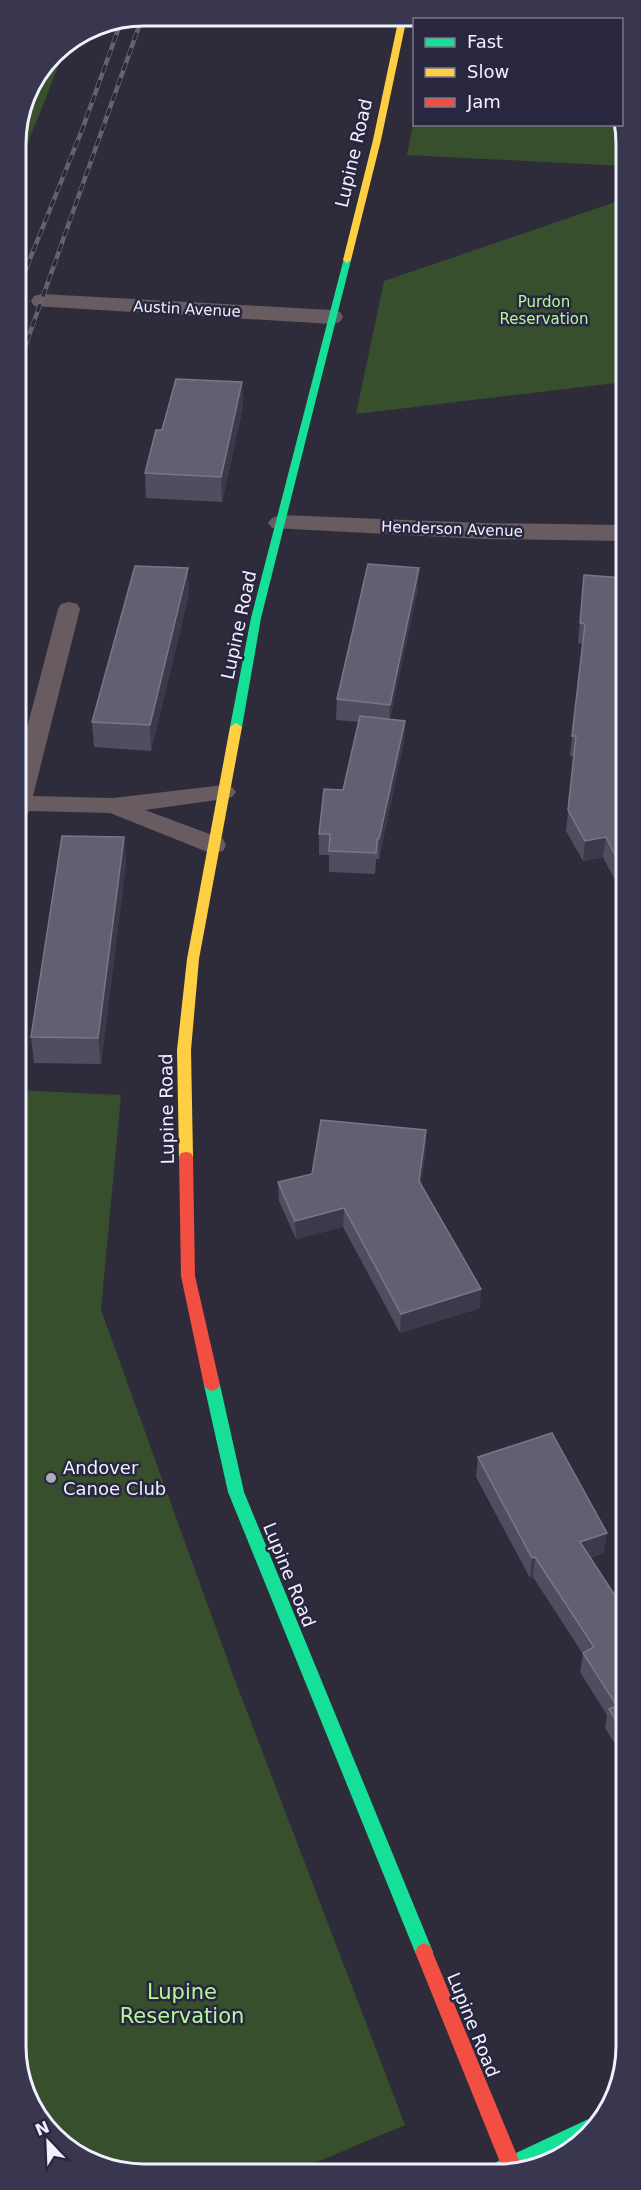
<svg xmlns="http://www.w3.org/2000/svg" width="641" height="2190" font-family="'DejaVu Sans',sans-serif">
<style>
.green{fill:#374f2c}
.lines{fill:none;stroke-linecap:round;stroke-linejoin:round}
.lane{fill:#685c60;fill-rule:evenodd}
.street{fill:#685c60;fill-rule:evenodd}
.fast{fill:#16e098;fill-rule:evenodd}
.slow{fill:#ffcf43;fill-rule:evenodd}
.jam{fill:#f24e42;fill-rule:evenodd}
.rail-casing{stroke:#676168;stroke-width:4.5}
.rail{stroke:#292640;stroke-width:3;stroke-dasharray:8;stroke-linecap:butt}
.wall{fill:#514d61}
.shaded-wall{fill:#3c394a}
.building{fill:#625f72;stroke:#797688;stroke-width:1.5}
.poi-dot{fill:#adabb9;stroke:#292640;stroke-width:2}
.labels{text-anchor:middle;stroke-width:5;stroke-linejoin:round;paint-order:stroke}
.far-park-label{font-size:15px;fill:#b5f897;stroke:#292640}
.far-street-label{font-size:15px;fill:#f1f0fe;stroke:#292640}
.street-label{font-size:18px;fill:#f1f0fe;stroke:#292640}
.poi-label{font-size:18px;fill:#f1f0fe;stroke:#292640;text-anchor:start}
.near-park-label{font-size:21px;fill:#b5f897;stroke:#292640}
.rim{fill:none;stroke:#f1f0fe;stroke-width:3}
</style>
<rect width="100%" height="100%" fill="#2e2c3a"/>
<path class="green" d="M 68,42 L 15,175 C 15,124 22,73 68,42 Z
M 622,115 L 624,119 L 624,166 L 407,155 L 414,119 L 414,124 L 622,124 Z
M 624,199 L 624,382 L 356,414 L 384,281 Z
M 16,1090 L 121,1095 L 101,1310 L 233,1675 L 405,2125 L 291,2173 L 118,2172 L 52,2137 L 17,2071 Z"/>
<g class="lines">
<path class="lane" d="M 69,602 L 77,604 L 80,609 L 33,796 L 113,798 L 224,785 L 232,787 L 236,792 L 232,797 L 224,799 L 145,810 L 223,839 L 226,845 L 223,851 L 214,853 L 205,851 L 110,813 L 29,811 L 24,821 L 16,824 L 16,770 L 58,609 L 61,604 Z"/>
<path class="street" d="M 42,294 L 332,310 L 340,312 L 343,317 L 340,322 L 332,324 L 34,306 L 31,301 L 34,296 Z
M 281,515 L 483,523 L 624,525 L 624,541 L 483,539 L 272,528 L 268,523 L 272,518 Z"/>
<path class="fast" d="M 344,258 L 351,260 L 261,618 L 242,727 L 236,731 L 230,727 L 251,618 Z
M 212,1379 L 217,1381 L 220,1385 L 244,1492 L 433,1952 L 430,1958 L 424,1961 L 418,1958 L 415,1952 L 228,1492 L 204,1385 L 207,1381 Z
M 597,2115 L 600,2117 L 594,2131 L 545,2160 L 517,2173 L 486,2173 L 488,2166 Z"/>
<path class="slow" d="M 399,17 L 407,17 L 381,140 L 351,260 L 347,263 L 343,260 L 373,140 Z
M 236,723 L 242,727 L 199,959 L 191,1050 L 193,1157 L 191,1161 L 181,1161 L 179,1157 L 177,1050 L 187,959 L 230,727 Z"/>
<path class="jam" d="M 186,1152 L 191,1153 L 193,1157 L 195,1276 L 220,1385 L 217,1389 L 212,1391 L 207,1389 L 204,1385 L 181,1276 L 179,1157 L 181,1153 Z
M 424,1943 L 430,1946 L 521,2165 L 516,2173 L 504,2172 L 415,1952 L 418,1946 Z"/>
<defs>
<path id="rail" d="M 15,296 L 82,130 L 122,19
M 16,372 L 143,15"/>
</defs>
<use href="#rail" class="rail-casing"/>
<use href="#rail" class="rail"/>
</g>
<path class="wall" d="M 242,382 L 243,406 L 222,502 L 146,498 L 145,473 L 162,430 Z
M 584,575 L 622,792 L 624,796 L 624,898 L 603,857 L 583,861 L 566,831 L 574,757 L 570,756 L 582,644 L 578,643 Z
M 418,588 L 390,719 L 405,721 L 404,741 L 379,859 L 376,859 L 375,874 L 329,872 L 329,855 L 319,855 L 319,834 L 343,790 L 359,722 L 336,720 L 337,699 Z
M 189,594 L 151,751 L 94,747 L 92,722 Z
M 124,837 L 126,863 L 101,1064 L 34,1063 L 31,1037 Z
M 426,1148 L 421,1184 L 480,1308 L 400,1333 L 343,1227 L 296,1239 L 279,1201 L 278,1182 Z
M 478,1457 L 604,1553 L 590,1558 L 625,1611 L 625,1760 L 605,1728 L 607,1715 L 580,1672 L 583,1654 L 533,1577 L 530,1578 L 476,1477 Z"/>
<path class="shaded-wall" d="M 242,382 L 243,406 L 222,502 L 221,477 Z
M 188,568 L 189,594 L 151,751 L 150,725 Z
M 419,568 L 418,588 L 389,725 L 390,705 Z
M 405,721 L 404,741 L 379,859 L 379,839 Z
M 124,837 L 126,863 L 101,1064 L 98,1038 Z
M 606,837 L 603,857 L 583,861 L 585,841 Z
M 426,1130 L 426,1148 L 419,1200 L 419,1181 Z
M 344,1208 L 343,1227 L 296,1239 L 295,1221 Z
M 481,1289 L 480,1308 L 400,1333 L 401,1314 Z
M 607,1533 L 604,1553 L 578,1562 L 580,1542 Z
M 535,1557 L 533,1577 L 530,1578 L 532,1558 Z"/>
<path class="building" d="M 176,379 L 242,382 L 221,477 L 145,473 L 156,430 L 162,430 Z
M 368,564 L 419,568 L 390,705 L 337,699 Z
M 135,566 L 188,568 L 150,725 L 92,722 Z
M 584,575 L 624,578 L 624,762 L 622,792 L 624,796 L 624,873 L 606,837 L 585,841 L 568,810 L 576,736 L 572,736 L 585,624 L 580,623 Z
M 360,716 L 405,721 L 379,839 L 377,839 L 376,853 L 329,851 L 330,834 L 319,834 L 324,789 L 343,790 Z
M 62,836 L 124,837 L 98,1038 L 31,1037 Z
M 321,1120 L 426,1130 L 419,1181 L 481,1289 L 401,1314 L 344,1208 L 295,1221 L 278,1182 L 312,1174 Z
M 552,1433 L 607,1533 L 580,1542 L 625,1611 L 625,1736 L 609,1709 L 617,1706 L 583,1653 L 594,1647 L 535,1557 L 532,1558 L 478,1457 Z"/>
<circle class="poi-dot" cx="51" cy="1478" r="6"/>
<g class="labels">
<g class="far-park-label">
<text x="544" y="307">Purdon<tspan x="544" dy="17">Reservation</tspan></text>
</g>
<g class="far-street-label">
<text transform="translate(187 309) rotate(3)" y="5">Austin Avenue</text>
<text transform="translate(452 529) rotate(2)" y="5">Henderson Avenue</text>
</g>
<g class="street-label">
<text transform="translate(354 153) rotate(-77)" y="6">Lupine Road</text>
<text transform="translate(239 625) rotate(-78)" y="6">Lupine Road</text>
<text transform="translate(167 1109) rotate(-91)" y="6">Lupine Road</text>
<text transform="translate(289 1575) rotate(68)" y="6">Lupine Road</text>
<text transform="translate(473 2025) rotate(68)" y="6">Lupine Road</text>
</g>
<g class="poi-label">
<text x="63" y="1474">Andover<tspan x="63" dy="21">Canoe Club</tspan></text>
</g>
<g class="near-park-label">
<text x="182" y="1999">Lupine<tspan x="182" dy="24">Reservation</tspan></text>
</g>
</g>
<path d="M0 0H641V2190H0ZM144 26H498A118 118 0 0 1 616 144V2046A118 118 0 0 1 498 2164H144A118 118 0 0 1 26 2046V144A118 118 0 0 1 144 26Z" fill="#39364f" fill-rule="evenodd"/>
<path class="rim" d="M144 26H498A118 118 0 0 1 616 144V2046A118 118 0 0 1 498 2164H144A118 118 0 0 1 26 2046V144A118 118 0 0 1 144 26Z"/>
<rect x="413" y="18" width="210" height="108" fill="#292640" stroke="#79778c" stroke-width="1.5"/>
<rect x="425" y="38" width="30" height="9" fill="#16e098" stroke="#79778c" stroke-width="1.5"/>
<text x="467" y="48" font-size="18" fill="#f1f0fe">Fast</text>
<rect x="425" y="68" width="30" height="9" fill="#ffcf43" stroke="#79778c" stroke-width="1.5"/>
<text x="467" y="78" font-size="18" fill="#f1f0fe">Slow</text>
<rect x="425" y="98" width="30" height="9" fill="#f24e42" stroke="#79778c" stroke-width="1.5"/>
<text x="467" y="108" font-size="18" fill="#f1f0fe">Jam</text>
<g transform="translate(48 2142) rotate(337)" stroke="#292640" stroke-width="4.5" paint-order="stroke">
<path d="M0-4.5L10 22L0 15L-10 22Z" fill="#f1f0fe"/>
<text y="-9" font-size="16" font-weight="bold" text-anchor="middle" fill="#f1f0fe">N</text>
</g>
</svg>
